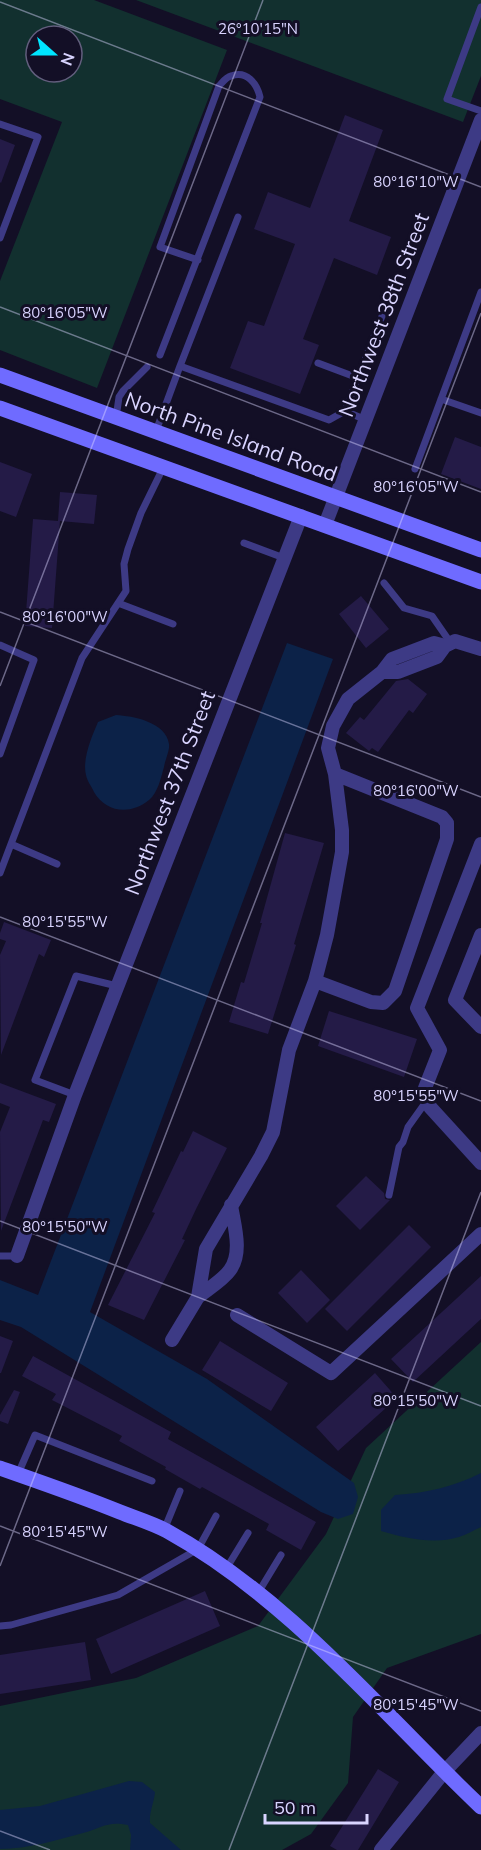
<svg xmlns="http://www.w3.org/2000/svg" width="481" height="1850" font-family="Mulish,sans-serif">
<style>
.green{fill:#12302f;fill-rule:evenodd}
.water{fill:#0c2248}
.building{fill:#241b47}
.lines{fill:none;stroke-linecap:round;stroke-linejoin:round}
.lane{stroke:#3d3a85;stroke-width:7}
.street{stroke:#3d3a85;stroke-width:14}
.secondary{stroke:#6f6bff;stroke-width:15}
.ticks{fill:none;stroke:#d9d4ff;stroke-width:1.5;stroke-opacity:0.45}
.labels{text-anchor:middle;stroke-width:6;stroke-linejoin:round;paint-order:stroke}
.street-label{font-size:21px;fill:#d9d4ff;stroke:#130f26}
.ticks-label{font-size:15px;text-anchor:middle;fill:#d9d4ff;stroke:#130f26;stroke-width:6;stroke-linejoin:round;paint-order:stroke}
</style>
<rect width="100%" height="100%" fill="#130f26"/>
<path class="green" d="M 0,0 L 94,0 L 227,50 L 97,388 L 0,350 L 0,281 L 62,122 L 0,99 ZM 36,36 L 72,36 L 72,72 L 36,72 Z
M 136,0 L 481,0 L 481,76 L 463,122 Z
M 481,1342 L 481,1634 L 387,1668 L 353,1717 L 348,1783 L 311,1834 L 282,1850 L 0,1850 L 0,1706 L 136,1678 L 258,1626 L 326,1534 L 366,1448 Z"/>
<path class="water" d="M 287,643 L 333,659 L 90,1312 L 207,1379 L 354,1483 L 358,1497 L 353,1514 L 338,1519 L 321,1512 L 21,1327 L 0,1320 L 0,1280 L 38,1295 Z
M 116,715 C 133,716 166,722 169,744 C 170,750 165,760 164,767 C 161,777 158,793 149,800 C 131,815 106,813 94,792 C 92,787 87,781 86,775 C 82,759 92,736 98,722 Z
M 481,1473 L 481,1527 C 474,1530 466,1535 459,1537 C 434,1545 405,1538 381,1531 L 381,1510 L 395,1495 C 427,1493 453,1487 481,1473 Z
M 129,1781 L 142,1782 L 155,1792 C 154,1803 149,1812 150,1823 L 181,1850 L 130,1850 L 131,1835 L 128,1825 C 106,1821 103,1828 83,1833 C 56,1840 28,1849 0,1849 L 0,1810 L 40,1806 Z"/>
<path class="building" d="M 345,115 L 383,130 L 349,221 L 391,237 L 377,275 L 334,258 L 303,339 L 319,345 L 300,394 L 230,368 L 248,321 L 264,326 L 295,244 L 254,229 L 268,192 L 310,208 Z
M 0,139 L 15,145 L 1,183 L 0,182 Z
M 455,437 L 481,447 L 481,489 L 441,474 Z
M 0,462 L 32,474 L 16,517 L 0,511 Z
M 60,492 L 97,495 L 94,524 L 60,521 L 52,628 L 25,626 L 33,519 L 58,521 Z
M 361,596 L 389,629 L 366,648 L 339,614 Z
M 408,679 L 427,694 L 413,713 L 409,710 L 378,752 L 372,748 L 369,751 L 346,733 L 360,717 L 364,720 L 396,681 Z
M 285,833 L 324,843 L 294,944 L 296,945 L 268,1034 L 229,1022 L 241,982 L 244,983 L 262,923 L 260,923 Z
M 4,922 L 51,940 L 44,957 L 39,954 L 1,1055 L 0,955 L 6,941 L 0,939 L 0,933 Z
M 329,1011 L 417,1039 L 404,1077 L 318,1046 Z
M 0,1083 L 56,1104 L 49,1122 L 43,1120 L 1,1231 L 0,1132 L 10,1107 L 0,1103 Z
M 193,1131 L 227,1148 L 197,1207 L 182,1239 L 185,1240 L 144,1320 L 108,1305 L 155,1213 L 152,1212 L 181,1151 L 183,1152 Z
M 366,1176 L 384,1193 L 385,1199 L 390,1200 L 360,1230 L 336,1206 Z
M 409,1225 L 431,1247 L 347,1331 L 325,1309 Z
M 301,1270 L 330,1300 L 307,1323 L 278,1293 Z
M 481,1276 L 481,1319 L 413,1382 L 391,1359 Z
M 0,1336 L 13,1341 L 1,1373 L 0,1373 Z
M 220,1341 L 288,1383 L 271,1411 L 202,1370 Z
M 33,1356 L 171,1432 L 168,1439 L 316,1522 L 301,1550 L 266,1530 L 269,1524 L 202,1487 L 200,1489 L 165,1469 L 166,1467 L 119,1441 L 122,1436 L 52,1400 L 56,1394 L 22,1376 Z
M 375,1373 L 397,1398 L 338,1451 L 316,1427 Z
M 14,1390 L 20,1392 L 8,1424 L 0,1421 L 0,1415 Z
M 205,1591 L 220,1626 L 111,1674 L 96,1639 Z
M 85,1642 L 91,1680 L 0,1694 L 0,1655 Z
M 378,1769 L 399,1782 L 358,1850 L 337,1850 L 330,1846 Z"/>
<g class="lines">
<path class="lane" d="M 481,7 L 447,99 L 481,111
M 0,124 L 38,137 L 0,238
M 238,217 L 180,366 L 329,420 L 345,411
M 160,355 L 260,97 C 257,84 247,70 231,76 C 226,77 222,83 219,86 L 160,247 L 198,260
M 318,363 L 358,378
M 441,399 L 481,413
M 116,418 L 119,397 L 123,391 L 147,367
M 366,420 L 345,411 L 393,288
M 156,431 L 180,366
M 415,469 L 481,292
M 244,543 L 284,558
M 384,583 L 404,608 L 432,616 L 450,642
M 118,603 L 173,624
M 0,645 L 34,660 L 0,754
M 57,864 L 11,844 L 82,658 L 126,591 L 124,564 L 128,549 L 141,513 L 163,468
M 0,873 L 11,844
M 75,1095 L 35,1080 L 76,976 L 117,986
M 389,1195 L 399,1147 L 403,1142 L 408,1127 L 428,1099
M 0,1256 L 17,1256
M 18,1474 L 35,1435 L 152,1481
M 164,1530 L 180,1491
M 226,1569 L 248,1533
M 258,1593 L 281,1555
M 0,1626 L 11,1625 L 118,1595 L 198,1549 L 216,1516"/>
<path class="street" d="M 325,525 L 481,120
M 382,672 L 398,672 L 437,657 L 445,646 L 455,641 L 481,649
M 481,844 L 417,1008 L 440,1050 L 425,1088 L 430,1107 L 481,1163
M 481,935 L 455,1000 L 481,1027
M 315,981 L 371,1002 L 383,1003 L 395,991 L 447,839 L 447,823 L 442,817 L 335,774
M 17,1256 L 75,1095 L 301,516
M 198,1297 C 208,1289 223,1280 230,1270 C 243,1252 234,1225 231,1205
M 237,1315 L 331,1373 L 481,1234
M 172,1340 L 198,1297 L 206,1249 L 261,1156 L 273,1132 L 289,1050 L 315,981 L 327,935 L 342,852 L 342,830 L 335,774 L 328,748 L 333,726 L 348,699 L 382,672 L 392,659 L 434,643 L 445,646
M 381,1850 L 444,1772 L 481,1733"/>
<path class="secondary" d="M 0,375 L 481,550
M 0,408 L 481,582
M 0,1468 C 40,1482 81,1496 120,1512 C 135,1518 152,1523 167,1531 C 290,1599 381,1712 481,1807"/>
</g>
<path class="ticks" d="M 0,2 L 481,187M 0,307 L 481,492M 0,612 L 481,797M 0,686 L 263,0M 0,917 L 481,1101M 0,1221 L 481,1406M 0,1526 L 481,1711M 0,1566 L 481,313M 0,1831 L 50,1850M 229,1850 L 481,1192"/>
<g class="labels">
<g class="street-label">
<text transform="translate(384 315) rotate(-69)" y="7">Northwest 38th Street</text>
<text transform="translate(231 437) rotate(20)" y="7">North Pine Island Road</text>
<text transform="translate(170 793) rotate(-69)" y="7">Northwest 37th Street</text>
</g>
</g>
<g class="ticks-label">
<text x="258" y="34">26°10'15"N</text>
<text x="416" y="187">80°16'10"W</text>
<text x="65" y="318">80°16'05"W</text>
<text x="416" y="492">80°16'05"W</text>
<text x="65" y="622">80°16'00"W</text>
<text x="416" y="796">80°16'00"W</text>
<text x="65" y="927">80°15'55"W</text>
<text x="416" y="1101">80°15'55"W</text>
<text x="65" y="1232">80°15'50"W</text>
<text x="416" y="1406">80°15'50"W</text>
<text x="65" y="1537">80°15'45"W</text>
<text x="416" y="1710">80°15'45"W</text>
</g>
<g transform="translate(54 54) rotate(111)"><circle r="28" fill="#130f26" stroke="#625e7d" stroke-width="1.5"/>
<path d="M0-4.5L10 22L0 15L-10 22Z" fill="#00e5ff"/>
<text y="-9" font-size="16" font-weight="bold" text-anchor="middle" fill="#d9d4ff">N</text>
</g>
<path d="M265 1814v9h102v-9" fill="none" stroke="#d9d4ff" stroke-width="3"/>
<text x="274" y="1814" font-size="18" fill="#d9d4ff" stroke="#130f26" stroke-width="4.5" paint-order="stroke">50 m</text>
</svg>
